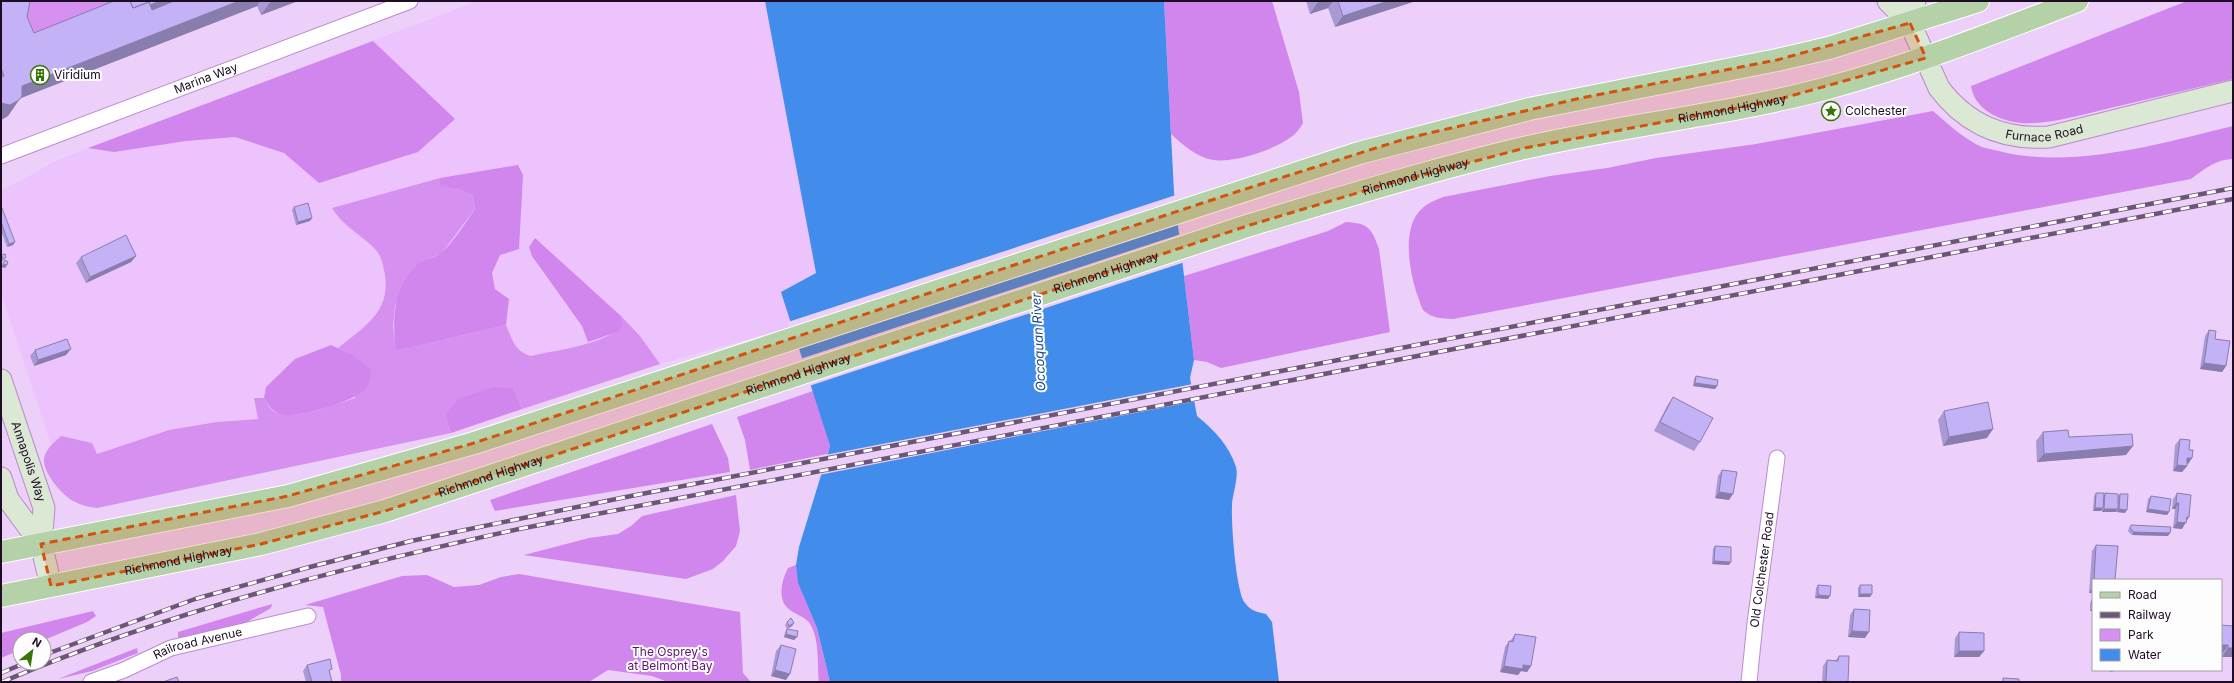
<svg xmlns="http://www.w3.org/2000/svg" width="2234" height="683" font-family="Inter,sans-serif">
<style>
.built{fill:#edc3fe}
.green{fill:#d590f0}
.forest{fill:#d086ec}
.water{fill:#428cec}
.pier{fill:#edd0f9}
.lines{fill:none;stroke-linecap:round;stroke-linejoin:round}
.street-casing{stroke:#b98bcb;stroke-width:17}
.secondary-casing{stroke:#b98bcb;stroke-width:23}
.primary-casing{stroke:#fff;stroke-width:24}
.street{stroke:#fff;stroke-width:15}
.secondary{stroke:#dae8d4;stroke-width:21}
.primary{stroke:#b5d1a8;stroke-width:22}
.rail-casing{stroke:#6c5675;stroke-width:4.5}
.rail{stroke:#fdfdfd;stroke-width:3;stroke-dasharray:9;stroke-linecap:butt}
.wall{fill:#a999d4}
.shaded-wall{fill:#897dad}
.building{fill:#c4b2f7;stroke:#897dad}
.marked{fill:#d4510e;fill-opacity:0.2;stroke:#d4510e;stroke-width:3;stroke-dasharray:8 5;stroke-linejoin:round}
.labels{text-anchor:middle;stroke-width:4;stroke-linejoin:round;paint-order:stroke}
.poi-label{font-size:12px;fill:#1d0c24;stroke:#fdfdfd;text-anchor:start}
.street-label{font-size:12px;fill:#1d0c24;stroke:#fdfdfd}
.park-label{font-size:12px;fill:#5a1471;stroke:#fdfdfd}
.water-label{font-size:13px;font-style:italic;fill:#1b4c89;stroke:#fdfdfd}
</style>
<rect width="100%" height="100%" fill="#edd0f9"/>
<path class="built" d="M 478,1 L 765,1 L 816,274 L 792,327 L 660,364 L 451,433 L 97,508 L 86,507 L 51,445 L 1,294 L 1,190 L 20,181 L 57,160 Z"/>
<path class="green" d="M 21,1 L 104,1 L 109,15 L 23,49 Z
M 440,178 L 441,186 L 461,190 L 473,196 L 475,209 L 441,254 L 420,262 L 395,306 L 393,326 L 396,351 L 506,325 C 512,339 515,352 531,356 C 560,349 601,346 624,325 L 621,316 L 640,336 L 660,364 L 522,409 L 513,388 L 445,416 L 451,433 L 97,508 C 88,507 81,505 73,501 C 61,494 39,469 45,455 C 47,448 56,441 61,436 L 92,443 L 97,454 L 169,430 L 217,422 L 258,419 L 254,398 L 264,398 C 266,401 268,406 271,409 C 288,425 335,404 355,398 L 351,354 L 338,348 C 366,326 393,310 384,270 C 382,260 380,253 372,246 C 358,233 342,225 332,208 Z"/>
<path class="forest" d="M 1164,1 L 1272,1 L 1299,92 L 1303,123 C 1300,128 1296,134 1291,137 C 1274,150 1234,163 1213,160 C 1196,157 1183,145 1171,134 Z
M 2187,1 L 2233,1 L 2233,79 C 2189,89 2146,100 2102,110 C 2077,116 2039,127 2014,122 C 1994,118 1974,107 1971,86 Z
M 373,41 L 455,119 L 418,152 L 319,183 L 284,153 L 235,137 L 186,141 L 114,152 L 88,148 Z
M 1933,111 C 1948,124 1964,139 1982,147 C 1988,149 1996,150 2003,152 C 2074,169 2163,143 2233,126 L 2233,159 C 2217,159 2204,169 2191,179 L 1453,319 C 1443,318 1433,319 1424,311 C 1421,308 1420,301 1418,297 C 1410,275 1402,233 1418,213 C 1425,204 1433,201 1443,197 L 1550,176 L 1607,168 L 1656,158 L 1756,144 Z
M 518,165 L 523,175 L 519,249 L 500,255 L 492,273 L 495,289 L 509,299 L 506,325 L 396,351 C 392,320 393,286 419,263 C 425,258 435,259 441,253 C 453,243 466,222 475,209 L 473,196 L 461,190 L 440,186 L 440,178 Z
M 1346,222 C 1369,223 1372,229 1379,249 L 1390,332 L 1221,368 L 1207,362 L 1194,360 L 1184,276 L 1328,231 Z
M 535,238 L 621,316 L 624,325 L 617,332 L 588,342 L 582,326 L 532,256 L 529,247 Z
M 331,345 L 351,354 L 371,370 C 370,375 370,384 366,388 C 356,401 302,417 285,415 C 274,414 269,406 264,398 L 266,387 L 295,359 Z
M 493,387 L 513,388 L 522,409 L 451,433 L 445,416 L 458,399 Z
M 813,391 L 830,446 L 827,454 L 750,470 L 745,440 L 737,417 Z
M 712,424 L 728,458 L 730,472 L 495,511 L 490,500 Z
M 736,495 L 740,531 L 736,546 L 723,561 L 713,569 L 686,579 L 524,555 L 589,538 L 618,534 L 631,526 L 642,516 Z
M 796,565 L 799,585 L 817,628 L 830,682 L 819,682 C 817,664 820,640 810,624 C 806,617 796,615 790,610 C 776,600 782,580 788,568 Z
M 519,574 L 740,612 L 743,673 L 751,682 L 668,682 L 652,676 L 608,670 L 589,682 L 341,682 L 341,675 L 323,607 L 305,605 L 402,576 L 427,575 L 454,587 L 479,585 L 501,577 Z
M 272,604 L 271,608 L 245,623 L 178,638 L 178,632 Z
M 93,611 L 96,616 L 87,622 L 44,640 L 20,639 L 20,650 L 1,658 L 1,633 Z
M 137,648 L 138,653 L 92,671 L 58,679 Z"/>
<path class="water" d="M 765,1 L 1164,1 L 1174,192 L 1194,360 L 1190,378 L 1197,416 C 1214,430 1229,445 1236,467 C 1239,478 1232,495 1232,506 C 1231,522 1236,593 1245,603 C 1251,611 1257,612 1266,614 L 1272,622 L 1279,682 L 830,682 L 817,628 L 798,583 L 796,565 L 799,547 L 830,446 L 781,292 L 816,273 Z"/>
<path class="pier" d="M 1176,195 L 1180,224 L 797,349 L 788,322 Z
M 1181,234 L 1185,262 L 809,386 L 800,359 Z
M 1193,384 L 1196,401 L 819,475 L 825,455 Z"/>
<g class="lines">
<defs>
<g id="street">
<path id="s1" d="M 1,156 L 410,1"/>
<path id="s2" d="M 91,682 L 124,670 L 171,648 L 308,616"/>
<path id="s3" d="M 1749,682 L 1755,623 L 1777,458"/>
</g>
<g id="secondary">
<path id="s4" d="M 1888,1 L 1910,23 L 1939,88 C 1967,125 2003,140 2049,137 L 2233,91"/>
<path d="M 1910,23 L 1915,1"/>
<path id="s5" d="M 1,380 L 44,508 L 41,544 L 51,586"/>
<path d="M 1,478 L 8,499 L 41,544"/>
</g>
<g id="primary">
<path d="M 1,552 L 288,496 L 474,443 L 1359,153 L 1529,109 L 1777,60 L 1829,48 L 1978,1"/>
<path id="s6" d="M 1,596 L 261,544 L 385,511 L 1250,225 C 1341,198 1431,170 1524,148 C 1623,125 1726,115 1824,89 C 1911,66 1993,33 2077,1"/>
</g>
</defs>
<use href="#street" class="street-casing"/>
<use href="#secondary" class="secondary-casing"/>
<use href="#primary" class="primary-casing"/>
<use href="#street" class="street"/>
<use href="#secondary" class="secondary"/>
<use href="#primary" class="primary"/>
<defs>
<path id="rail" d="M 44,655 L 195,599 L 306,568 L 411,541 L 631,496 L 2233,188
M 1,673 L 25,663
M 2,682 C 168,612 343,567 519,529 L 2233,199"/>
</defs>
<use href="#rail" class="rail-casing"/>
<use href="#rail" class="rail"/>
</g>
<path class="wall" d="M 1,1 L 27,17 L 34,33 L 105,5 L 104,1 L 298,1 L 261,15 L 257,6 L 20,98 L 8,116 L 1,120 Z
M 1306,1 L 1416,1 L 1335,27 L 1328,8 L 1310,14 Z
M 294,207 L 312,218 L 310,221 L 296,225 L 292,210 Z
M 1,208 L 15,242 L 13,245 L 7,247 L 1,231 Z
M 1,255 L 6,257 L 4,260 L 1,262 Z
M 136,256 L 131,262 L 86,283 L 76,263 L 81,257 Z
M 2209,330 L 2215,339 L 2226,366 L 2222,372 L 2200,369 L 2205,336 Z
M 35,350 L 66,355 L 34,366 L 30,356 Z
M 1696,376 L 1717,386 L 1715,389 L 1693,386 L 1694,379 Z
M 1673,397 L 1700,442 L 1694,451 L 1654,431 L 1667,406 Z
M 1944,411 L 1987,438 L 1943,446 L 1938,420 Z
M 2043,432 L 2069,437 L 2126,455 L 2037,462 L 2036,441 Z
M 2180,439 L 2189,450 L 2192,458 L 2188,464 L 2187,464 L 2187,466 L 2182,472 L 2173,471 L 2175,445 Z
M 1722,470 L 1729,500 L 1715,498 L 1718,476 Z
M 2096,493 L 2104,495 L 2105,493 L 2118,496 L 2120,494 L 2125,513 L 2117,512 L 2117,511 L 2116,512 L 2102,512 L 2102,509 L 2101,511 L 2093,511 L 2094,496 Z
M 2177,493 L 2186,521 L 2182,529 L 2173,528 L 2175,509 L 2172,509 L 2173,499 Z
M 2151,496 L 2169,512 L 2167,515 L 2146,512 L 2148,499 Z
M 2131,525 L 2168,536 L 2132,535 L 2128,531 L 2129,528 Z
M 2096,545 L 2115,580 L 2093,580 L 2093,611 L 2090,611 L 2090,603 L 2092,600 L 2092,593 L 2089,593 L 2092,551 Z
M 1715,546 L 1729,565 L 1712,564 L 1713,549 Z
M 1818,585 L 1828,599 L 1815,598 L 1816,588 Z
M 1860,585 L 1870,597 L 1858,597 L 1858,588 Z
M 1854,609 L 1865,638 L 1848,637 L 1850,615 Z
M 787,622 L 794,623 L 792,626 L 787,629 L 797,637 L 794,640 L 784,637 L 785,632 L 787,629 L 785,625 Z
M 2233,626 L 2233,657 L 2222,657 L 2222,654 Z
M 1959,632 L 1984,651 L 1979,657 L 1954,657 L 1955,638 Z
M 1515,634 L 1531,666 L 1527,672 L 1521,671 L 1518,675 L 1500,672 L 1505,647 L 1509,641 L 1510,641 L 1511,640 Z
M 781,645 L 786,680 L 771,676 L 776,651 Z
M 2093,647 L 2093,661 L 2092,649 Z
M 1839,656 L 1848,682 L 1822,682 L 1823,666 L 1827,660 L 1836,660 Z
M 307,665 L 330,673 L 332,682 L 306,682 L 303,671 Z"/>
<path class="shaded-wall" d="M 160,1 L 180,1 L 122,24 L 130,13 Z
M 239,1 L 260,1 L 257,6 L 11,102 L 22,86 Z
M 271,1 L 298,1 L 261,15 Z
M 1322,1 L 1333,1 L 1328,8 L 1310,14 L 1318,2 Z
M 1388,1 L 1416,1 L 1335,27 L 1343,16 Z
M 19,100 L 8,116 L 1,120 L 1,103 Z
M 312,218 L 310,221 L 296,225 L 298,222 Z
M 15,242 L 13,245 L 7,247 L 9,244 Z
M 136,256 L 131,262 L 86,283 L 90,277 Z
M 3,264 L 7,265 L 5,268 L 1,267 Z
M 71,349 L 66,355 L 34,366 L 38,360 Z
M 2204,363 L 2226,366 L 2222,372 L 2200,369 Z
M 1695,383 L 1717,386 L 1715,389 L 1693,386 Z
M 1993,429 L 1987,438 L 1943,446 L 1949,437 Z
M 2133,446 L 2126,455 L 2037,462 L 2044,454 Z
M 2187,458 L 2192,458 L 2188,464 L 2183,464 Z
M 2177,465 L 2187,466 L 2182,472 L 2173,471 Z
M 1719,492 L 1733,494 L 1729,500 L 1715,498 Z
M 2176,503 L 2179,503 L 2175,509 L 2172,509 Z
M 2095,508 L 2103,508 L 2101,511 L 2093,511 Z
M 2104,509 L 2118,509 L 2116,512 L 2102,512 Z
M 2119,509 L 2127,510 L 2125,513 L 2117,512 Z
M 2148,509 L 2169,512 L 2167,515 L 2146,512 Z
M 2187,517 L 2189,517 L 2182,529 L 2173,528 L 2177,522 Z
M 2134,532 L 2170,533 L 2168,536 L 2132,535 Z
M 1714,561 L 1731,562 L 1729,565 L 1712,564 Z
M 2093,587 L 2092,593 L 2089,593 Z
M 1860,594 L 1872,594 L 1870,597 L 1858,597 Z
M 1818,595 L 1830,596 L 1828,599 L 1815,598 Z
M 2092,608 L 2093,608 L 2093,611 L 2090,611 Z
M 794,623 L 792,626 L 787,629 L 789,626 Z
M 1852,631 L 1869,632 L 1865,638 L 1848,637 Z
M 786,634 L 797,637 L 794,640 L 784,637 Z
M 2221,645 L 2228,645 L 2222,654 L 2221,654 Z
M 2228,648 L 2233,648 L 2233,657 L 2222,657 Z
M 1959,651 L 1984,651 L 1979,657 L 1954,657 Z
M 1523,665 L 1531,666 L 1527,672 L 1521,671 L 1518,675 L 1500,672 L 1504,666 Z
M 775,670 L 790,674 L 786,680 L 771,676 Z
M 2095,670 L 2104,670 L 2094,671 Z
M 2111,670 L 2120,670 L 2110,672 Z"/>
<path class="building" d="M 1,1 L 30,1 L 27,17 L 34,33 L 114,1 L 130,1 L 133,8 L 149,2 L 152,10 L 174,1 L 239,1 L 22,86 L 22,96 L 19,100 L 10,105 L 1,103 L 1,77 L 4,76 L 1,68 Z
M 130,1 L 160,1 L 150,5 L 149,2 L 133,8 Z
M 1338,1 L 1388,1 L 1343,16 Z
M 308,203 L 312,218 L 298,222 L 294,207 Z
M 1,208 L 2,208 L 15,242 L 9,244 L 1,222 Z
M 126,235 L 136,256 L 90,277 L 81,257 Z
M 5,254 L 6,257 L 4,259 L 1,255 Z
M 5,260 L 8,262 L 7,265 L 3,264 Z
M 2209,330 L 2216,331 L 2215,339 L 2230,341 L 2226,366 L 2204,363 Z
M 67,339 L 71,349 L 38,360 L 35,350 Z
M 1696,376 L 1718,380 L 1717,386 L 1695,383 Z
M 1673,397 L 1713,418 L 1700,442 L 1660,422 Z
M 1988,402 L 1993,429 L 1949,437 L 1944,411 Z
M 2068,430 L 2069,437 L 2132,434 L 2133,446 L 2044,454 L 2043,432 Z
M 2180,439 L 2190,440 L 2189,450 L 2193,450 L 2192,458 L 2187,458 L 2187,466 L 2177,465 Z
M 1722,470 L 1737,472 L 1733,494 L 1719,492 Z
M 2096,493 L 2104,493 L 2103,508 L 2095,508 Z
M 2105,493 L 2118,494 L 2118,509 L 2104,509 Z
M 2177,493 L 2191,495 L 2189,517 L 2187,517 L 2186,523 L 2177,522 L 2179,503 L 2176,503 Z
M 2120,494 L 2128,494 L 2127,510 L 2119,509 Z
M 2151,496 L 2171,499 L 2169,512 L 2148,509 Z
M 2131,525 L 2171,527 L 2170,533 L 2134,532 L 2130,528 Z
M 2096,545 L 2118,546 L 2115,580 L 2094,580 Z
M 1715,546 L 1731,547 L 1731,562 L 1714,561 Z
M 1818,585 L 1831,586 L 1830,596 L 1818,595 Z
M 1860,585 L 1872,585 L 1872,594 L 1860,594 Z
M 2092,600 L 2093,600 L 2093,608 L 2092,608 Z
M 1854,609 L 1870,610 L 1869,632 L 1852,631 Z
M 791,618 L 794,623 L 789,626 L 787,622 Z
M 2221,625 L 2233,626 L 2233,648 L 2228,648 L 2228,645 L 2221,645 Z
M 787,629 L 798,631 L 797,637 L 786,634 Z
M 1959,632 L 1984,633 L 1984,651 L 1959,651 Z
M 1515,634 L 1536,637 L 1531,666 L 1523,665 L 1523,669 L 1504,666 L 1509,641 L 1513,642 Z
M 781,645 L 796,649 L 790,674 L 775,670 Z
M 1839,656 L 1849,656 L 1848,682 L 1826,682 L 1827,660 L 1838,661 Z
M 330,659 L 332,669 L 329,670 L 332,682 L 312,682 L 307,665 Z
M 177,677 L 179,682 L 163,682 Z
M 2003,678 L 2019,679 L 2019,682 L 2003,682 Z"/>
<path class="marked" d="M 1910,23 L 1926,58 L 1769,102 L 1525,148 L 1384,185 L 1250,225 L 385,511 L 261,544 L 51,586 L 41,544 L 288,496 L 474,443 L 1239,191 L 1408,138 L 1581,98 L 1777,60 Z"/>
<defs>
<symbol id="building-ring" viewBox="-11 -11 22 22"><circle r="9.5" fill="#fdfdfd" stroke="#387409" stroke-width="1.5"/><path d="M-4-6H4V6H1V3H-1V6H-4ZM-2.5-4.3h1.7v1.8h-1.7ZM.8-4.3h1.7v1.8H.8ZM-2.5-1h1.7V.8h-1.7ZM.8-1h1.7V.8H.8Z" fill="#387409"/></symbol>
<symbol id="sight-ring" viewBox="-11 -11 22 22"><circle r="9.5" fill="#fdfdfd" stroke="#387409" stroke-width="1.5"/><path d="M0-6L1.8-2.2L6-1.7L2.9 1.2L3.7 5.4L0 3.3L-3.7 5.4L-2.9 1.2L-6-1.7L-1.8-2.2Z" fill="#387409"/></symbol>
</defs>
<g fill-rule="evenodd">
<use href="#building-ring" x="29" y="64" width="22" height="22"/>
<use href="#sight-ring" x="1820" y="100" width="22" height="22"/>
</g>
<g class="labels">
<g class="poi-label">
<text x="54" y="79">Viridium</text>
<text x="1845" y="115">Colchester</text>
</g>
<g class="street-label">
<text dy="4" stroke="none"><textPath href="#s1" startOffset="219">Marina Way</textPath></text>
<text dy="4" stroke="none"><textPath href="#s6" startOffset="1801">Richmond Highway</textPath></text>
<text dy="4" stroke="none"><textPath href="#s4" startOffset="224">Furnace Road</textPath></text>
<text dy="4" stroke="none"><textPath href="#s6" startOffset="1477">Richmond Highway</textPath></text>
<text dy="4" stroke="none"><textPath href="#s6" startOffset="1153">Richmond Highway</textPath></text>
<text dy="4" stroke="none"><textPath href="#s6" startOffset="829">Richmond Highway</textPath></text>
<text dy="4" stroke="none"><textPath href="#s5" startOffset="86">Annapolis Way</textPath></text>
<text dy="4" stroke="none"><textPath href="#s6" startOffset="505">Richmond Highway</textPath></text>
<text dy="4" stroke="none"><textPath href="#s6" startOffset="181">Richmond Highway</textPath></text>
<text dy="4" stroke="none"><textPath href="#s3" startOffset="113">Old Colchester Road</textPath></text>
<text dy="4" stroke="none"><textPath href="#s2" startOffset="114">Railroad Avenue</textPath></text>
</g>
<g class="park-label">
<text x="670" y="656">The Osprey's<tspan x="670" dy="14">at Belmont Bay</tspan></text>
</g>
<g class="water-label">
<text transform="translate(1038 342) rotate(-93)" y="5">Occoquan River</text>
</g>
</g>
<rect width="2234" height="683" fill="none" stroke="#1d0c24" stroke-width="4"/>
<rect x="2092" y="579" width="130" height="92" fill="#fdfdfd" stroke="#a39da6"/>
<rect x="2100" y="592" width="20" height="6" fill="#b5d1a8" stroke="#a39da6"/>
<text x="2128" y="599" font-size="12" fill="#1d0c24">Road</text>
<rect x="2100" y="612" width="20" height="6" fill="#6c5675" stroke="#a39da6"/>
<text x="2128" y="619" font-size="12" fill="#1d0c24">Railway</text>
<rect x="2100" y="629" width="20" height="12" fill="#d590f0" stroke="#a39da6"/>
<text x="2128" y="639" font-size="12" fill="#1d0c24">Park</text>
<rect x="2100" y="649" width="20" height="12" fill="#428cec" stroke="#a39da6"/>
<text x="2128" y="659" font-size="12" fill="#1d0c24">Water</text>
<g transform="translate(32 651) rotate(30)"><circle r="19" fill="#fdfdfd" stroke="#a39da6"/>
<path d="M0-3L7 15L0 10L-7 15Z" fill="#387409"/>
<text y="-6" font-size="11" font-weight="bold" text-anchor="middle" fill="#1d0c24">N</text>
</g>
</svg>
